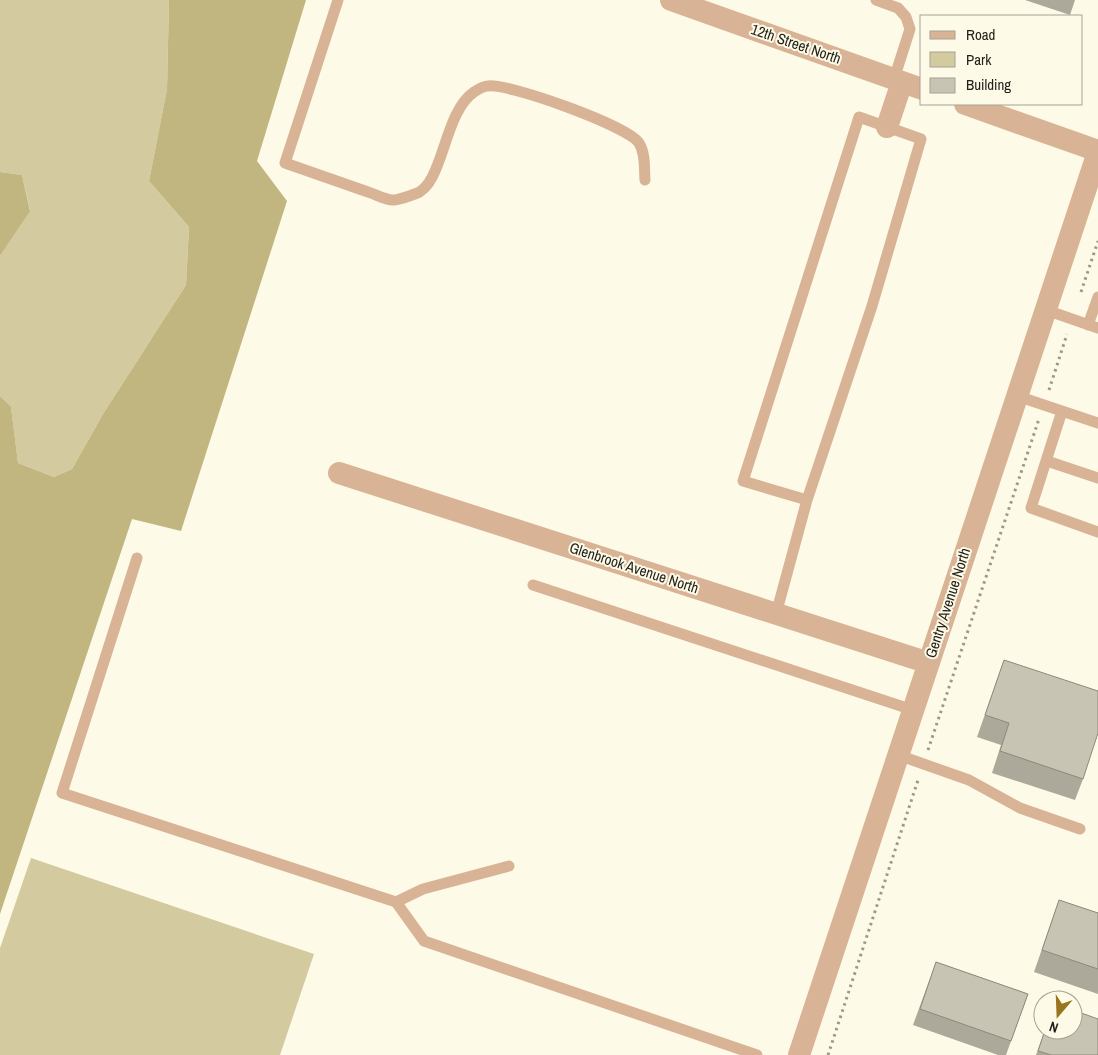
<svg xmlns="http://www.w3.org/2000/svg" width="1098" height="1055" font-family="'Archivo Narrow',sans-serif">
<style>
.green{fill:#d3caa0}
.forest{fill:#c1b67f}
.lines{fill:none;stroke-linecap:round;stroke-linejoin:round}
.path{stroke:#9c998c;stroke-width:3;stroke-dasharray:2.5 4;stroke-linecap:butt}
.service{stroke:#d9b395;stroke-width:11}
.minor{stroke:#d9b395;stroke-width:22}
.wall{fill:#aca99a}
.building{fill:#c8c4b3;stroke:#8c897d}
.labels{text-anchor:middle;stroke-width:4;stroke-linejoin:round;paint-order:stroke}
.street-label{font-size:15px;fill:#201f18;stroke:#fefae8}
</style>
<rect width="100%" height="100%" fill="#fefae8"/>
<path class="green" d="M 0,0 L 169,0 L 167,89 L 149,181 L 189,227 L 186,285 L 103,414 L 72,469 L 54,477 L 18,463 L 11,408 L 0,396 L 0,256 L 30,210 L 22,175 L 0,172 Z
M 31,858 L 314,954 L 280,1055 L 0,1055 L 0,948 Z"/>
<path class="forest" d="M 169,0 L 306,0 L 257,161 L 287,201 L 181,531 L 132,519 L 0,914 L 0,396 L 11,407 L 18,463 L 54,477 L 72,469 L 103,414 L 186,285 L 189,227 L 149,181 L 167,89 Z
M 0,172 L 22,175 L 30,211 L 0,256 Z"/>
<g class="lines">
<path class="path" d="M 1081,292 L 1098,241
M 1049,390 L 1067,334
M 928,750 L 1039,419
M 828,1055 L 919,777"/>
<path class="service" d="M 338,0 L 285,163 C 313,173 340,182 368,192 C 375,194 385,200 393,200 C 400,200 409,196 415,194 C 444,185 443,113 474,92 C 477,90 484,86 488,86 C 509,83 628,126 639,143 C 646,154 644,169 645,180
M 876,0 L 898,8 L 906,17 L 910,29 L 894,79
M 1046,310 L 1098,328
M 1088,325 L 1098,297
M 1017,396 L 1098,423
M 1062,411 L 1031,508 L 1098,532
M 1047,461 L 1098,478
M 137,558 L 62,793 L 396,902 L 424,941 L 757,1055
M 533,585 L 913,710
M 776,614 L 807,500 L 872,306 L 921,139 L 859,117 L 743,481 L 807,500
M 898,755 L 969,780 L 1020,808 L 1080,829
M 396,902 L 423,889 L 509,866"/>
<path class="minor" d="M 671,0 L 922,89
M 965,104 L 1098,151
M 887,127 L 902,82
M 339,473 L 929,663
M 799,1055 L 1098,152"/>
</g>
<path class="wall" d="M 1025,0 L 1075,0 L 1070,15 Z
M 1004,660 L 1083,779 L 1075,800 L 992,773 L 1001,745 L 977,737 Z
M 1059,900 L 1098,913 L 1098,994 L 1034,972 Z
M 936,962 L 1028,994 L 1006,1055 L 998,1055 L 913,1025 Z
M 1045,1030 L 1098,1055 L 1036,1055 Z"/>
<path class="building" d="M 1004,660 L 1098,691 L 1098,733 L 1083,779 L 1000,751 L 1009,723 L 985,715 Z
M 1059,900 L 1098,913 L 1098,969 L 1042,950 Z
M 936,962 L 1028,994 L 1011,1041 L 920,1009 Z
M 1073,1010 L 1098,1019 L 1098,1055 L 1051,1055 L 1038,1051 L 1045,1030 L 1073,1030 Z"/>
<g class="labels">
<g class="street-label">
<text transform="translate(796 44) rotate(19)" y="5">12th Street North</text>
<text transform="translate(634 568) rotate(18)" y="5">Glenbrook Avenue North</text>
<text transform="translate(948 603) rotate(-72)" y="5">Gentry Avenue North</text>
</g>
</g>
<rect x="920" y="15" width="162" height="90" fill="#fefae8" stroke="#a5a295"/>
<rect x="930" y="31" width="25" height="8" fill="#d9b395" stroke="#a5a295"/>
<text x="966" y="40" font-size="15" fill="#201f18">Road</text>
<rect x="930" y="52" width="25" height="15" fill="#d3caa0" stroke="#a5a295"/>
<text x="966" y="65" font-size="15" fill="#201f18">Park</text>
<rect x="930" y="78" width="25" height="15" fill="#c8c4b3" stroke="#a5a295"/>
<text x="966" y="90" font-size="15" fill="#201f18">Building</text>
<g transform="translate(1058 1015) rotate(199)"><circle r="24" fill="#fefae8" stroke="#a5a295"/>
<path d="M0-4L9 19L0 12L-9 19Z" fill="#9a7520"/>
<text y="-8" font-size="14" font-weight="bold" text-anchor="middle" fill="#201f18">N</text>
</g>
</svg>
